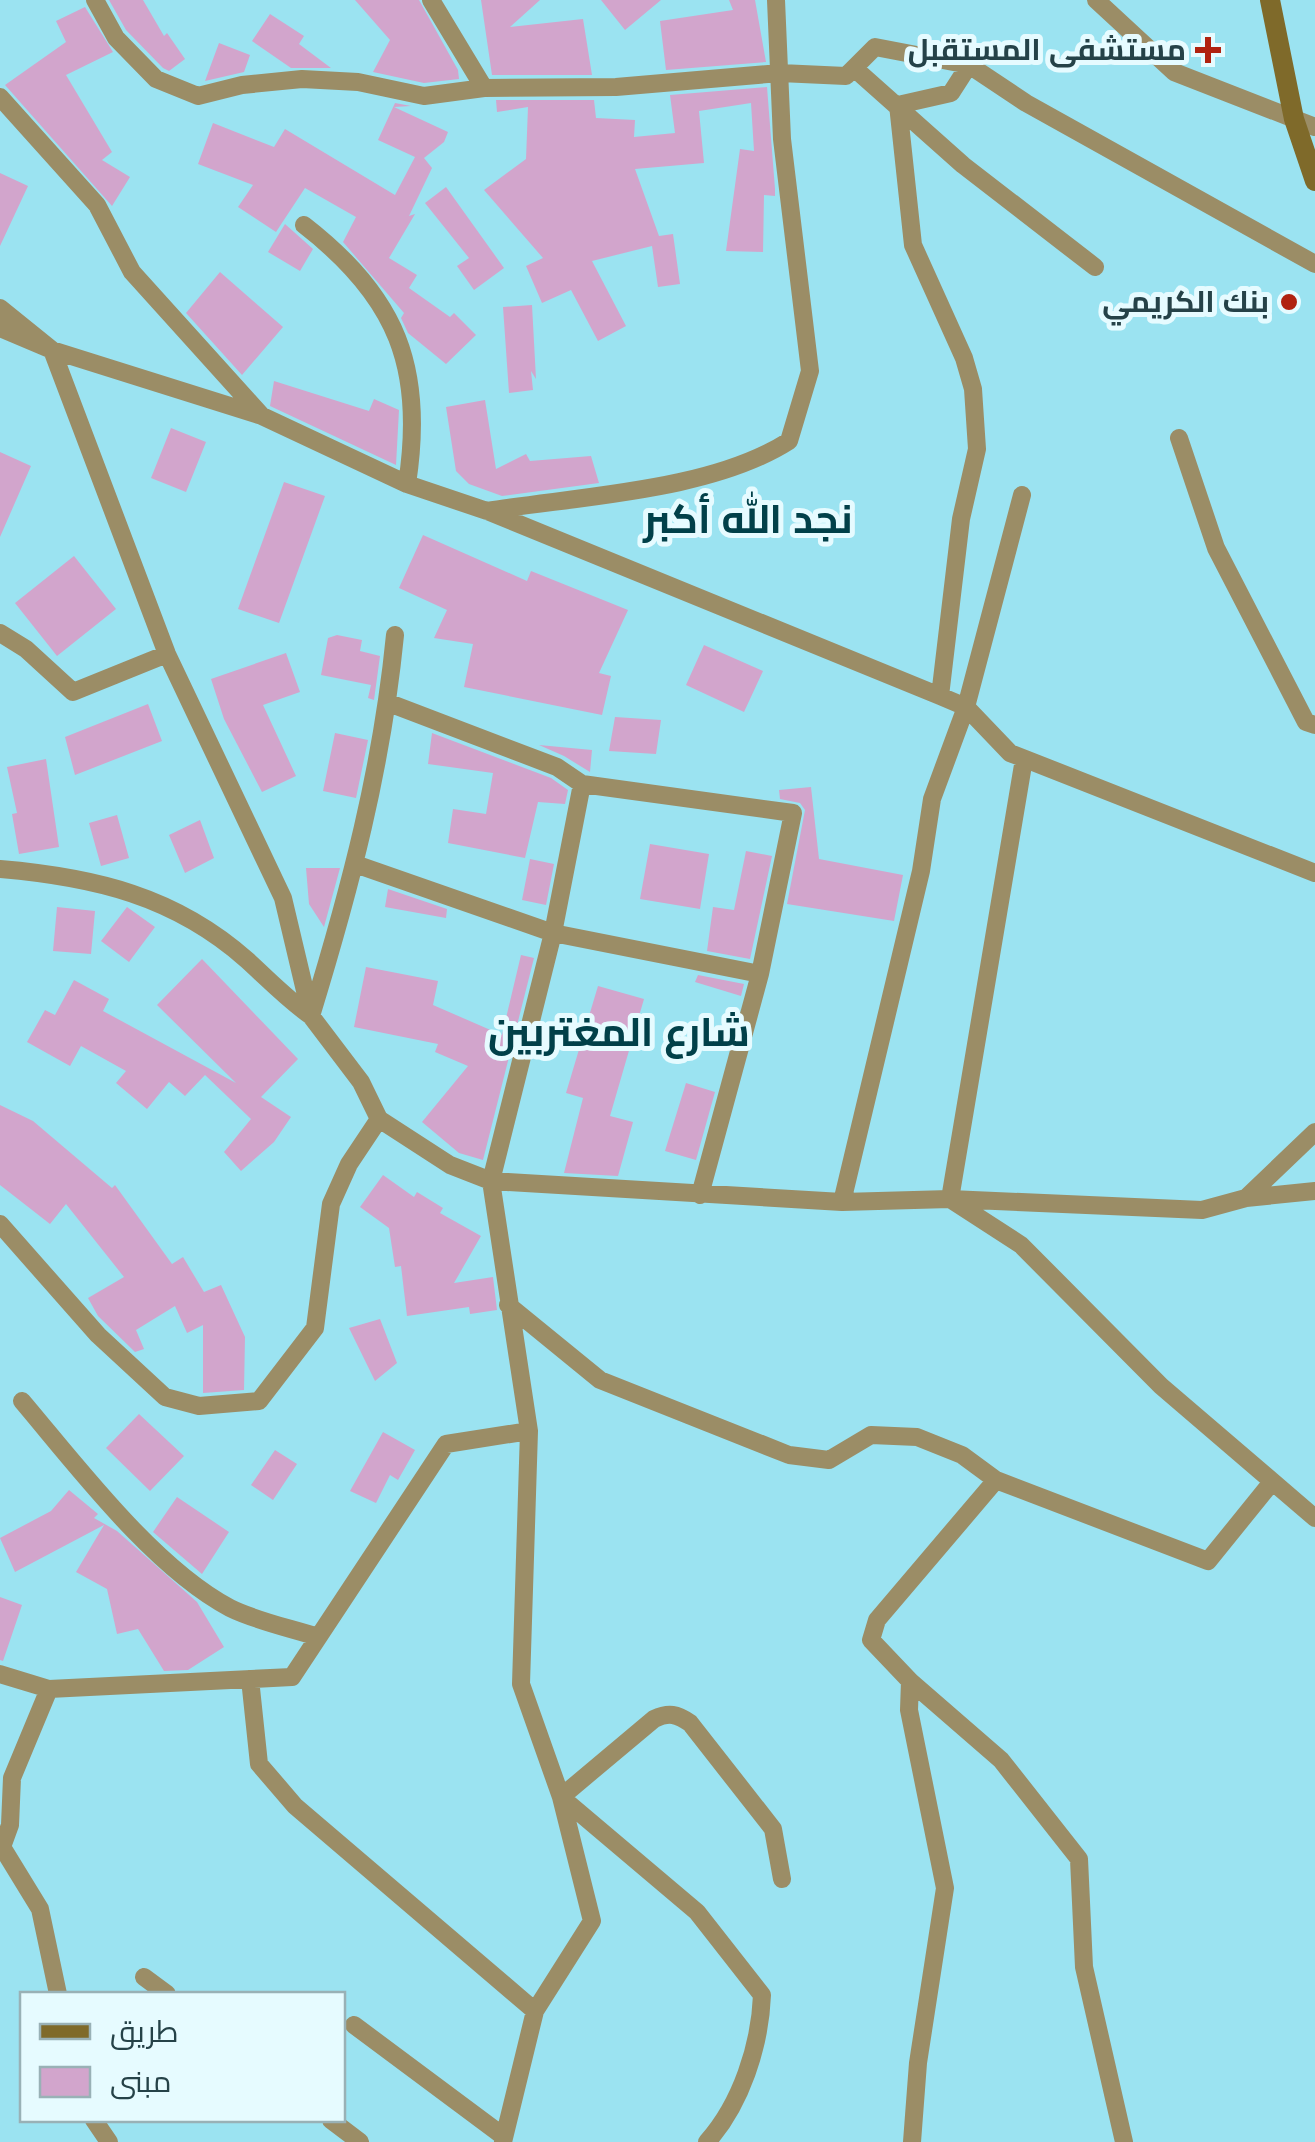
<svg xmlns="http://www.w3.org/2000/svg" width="1315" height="2142" font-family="Mulish,Cairo,sans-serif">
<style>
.building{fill:#d2a5cc}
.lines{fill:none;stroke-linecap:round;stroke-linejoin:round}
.minor{stroke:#9b8d66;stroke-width:18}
.secondary{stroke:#7f6a2a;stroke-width:20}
.poi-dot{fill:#b02210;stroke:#e6fbff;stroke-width:4}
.labels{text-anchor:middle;stroke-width:10;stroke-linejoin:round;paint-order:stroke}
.poi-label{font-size:30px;font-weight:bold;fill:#254248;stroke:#e6fbff;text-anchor:end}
.district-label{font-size:40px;font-weight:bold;fill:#014049;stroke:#e6fbff}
</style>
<rect width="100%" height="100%" fill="#9be3f1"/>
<path class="building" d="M 109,0 L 143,0 L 164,36 L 167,33 L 185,59 L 169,71 L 163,68 L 126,30 Z
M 355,0 L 419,0 L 458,70 L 459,79 L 424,83 L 373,72 L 390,40 Z
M 481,0 L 540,0 L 510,27 L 583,19 L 592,75 L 492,75 Z
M 601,0 L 661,0 L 625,30 Z
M 729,0 L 755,0 L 766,62 L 666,70 L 660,21 L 733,10 Z
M 85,7 L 113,52 L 66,75 L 112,152 L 102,160 L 130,177 L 112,206 L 5,85 L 66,42 L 56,21 Z
M 270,14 L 304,36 L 299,44 L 331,68 L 291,68 L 252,41 Z
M 219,43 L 250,55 L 244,72 L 205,81 Z
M 767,87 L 775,189 L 775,196 L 764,195 L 763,252 L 726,251 L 740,149 L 754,151 L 751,103 L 699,111 L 704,163 L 635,169 L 659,236 L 673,234 L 680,284 L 658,287 L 652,246 L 592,261 L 626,326 L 598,341 L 571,290 L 542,303 L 526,266 L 543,258 L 484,190 L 526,159 L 528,107 L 497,112 L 496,100 L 594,100 L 596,118 L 635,120 L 634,137 L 675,133 L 670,95 Z
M 395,103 L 411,106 L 394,107 L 448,132 L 444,142 L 424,158 L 432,168 L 409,216 L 415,214 L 389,258 L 417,275 L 409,288 L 450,317 L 454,313 L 476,335 L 446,364 L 408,333 L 401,318 L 404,313 L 343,242 L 356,217 L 305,188 L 276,232 L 238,207 L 253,185 L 198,164 L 213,123 L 274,147 L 285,129 L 395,195 L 415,157 L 378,140 Z
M 0,173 L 28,186 L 0,246 Z
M 446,187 L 504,268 L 474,290 L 457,266 L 469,258 L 425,203 Z
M 285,224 L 313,249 L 300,271 L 268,252 Z
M 220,272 L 283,327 L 242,375 L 186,313 Z
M 532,305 L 536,379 L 531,371 L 533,390 L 509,393 L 503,307 Z
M 274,381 L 369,411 L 374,399 L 399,410 L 396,465 L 270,406 Z
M 485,400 L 496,469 L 526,454 L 530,461 L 591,456 L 599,483 L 502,496 L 469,484 L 456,471 L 446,407 Z
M 171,428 L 206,442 L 186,492 L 151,478 Z
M 0,452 L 31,466 L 0,537 Z
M 284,482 L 325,496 L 279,623 L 238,609 Z
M 423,535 L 527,581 L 531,571 L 628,610 L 599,673 L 611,676 L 602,715 L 464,687 L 473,644 L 434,638 L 447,610 L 399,588 Z
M 74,556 L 116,609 L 57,656 L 15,603 Z
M 337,635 L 362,640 L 360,651 L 380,656 L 374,700 L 368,698 L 371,685 L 321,675 L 328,638 Z
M 704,645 L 763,671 L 744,712 L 686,685 Z
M 286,653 L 300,692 L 263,705 L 296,776 L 262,792 L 224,719 L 211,679 Z
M 148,704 L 162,741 L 75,775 L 65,737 Z
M 615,717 L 661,720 L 656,754 L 609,751 Z
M 335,733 L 368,740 L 356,798 L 323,791 Z
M 432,733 L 551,778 L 568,790 L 565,804 L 538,802 L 525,858 L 448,843 L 453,809 L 486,814 L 493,773 L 428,764 Z
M 539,745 L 592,750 L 590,772 L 564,756 Z
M 46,759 L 59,847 L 19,854 L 12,814 L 17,813 L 7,767 Z
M 811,787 L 819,859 L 903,875 L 894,921 L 787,904 L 805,810 L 800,803 L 780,799 L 779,790 Z
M 117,815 L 129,858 L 101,866 L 89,823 Z
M 200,820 L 214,858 L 185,873 L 169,835 Z
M 650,844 L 709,854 L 700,909 L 640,899 Z
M 746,851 L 772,856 L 750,959 L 707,951 L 713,907 L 734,910 Z
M 530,859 L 554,864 L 546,905 L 522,900 Z
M 306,868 L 340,868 L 324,927 L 309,904 Z
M 388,889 L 447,909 L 446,918 L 385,907 Z
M 57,907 L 95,911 L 91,954 L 53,951 Z
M 127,907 L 155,927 L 129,962 L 101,941 Z
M 521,955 L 534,958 L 483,1160 L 459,1153 L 422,1122 L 468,1066 L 435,1052 L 438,1044 L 354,1027 L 366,967 L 438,981 L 433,1005 L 502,1035 Z
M 202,959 L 298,1059 L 261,1097 L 291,1117 L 274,1142 L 241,1171 L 224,1152 L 251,1119 L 205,1075 L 185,1096 L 169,1082 L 147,1109 L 116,1083 L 126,1071 L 81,1046 L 70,1066 L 27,1042 L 45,1010 L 55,1015 L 74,980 L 109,999 L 103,1011 L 236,1083 L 157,1005 Z
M 698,975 L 744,984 L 741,996 L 695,982 Z
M 598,986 L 644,999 L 610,1116 L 633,1122 L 618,1176 L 564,1173 L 583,1098 L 566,1093 Z
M 686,1083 L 715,1092 L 696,1160 L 665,1151 Z
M 0,1105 L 33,1121 L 112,1188 L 115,1185 L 172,1264 L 183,1257 L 204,1292 L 221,1285 L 245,1337 L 244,1390 L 203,1393 L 203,1325 L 187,1333 L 175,1306 L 136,1330 L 144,1349 L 135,1352 L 98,1316 L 88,1298 L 124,1277 L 66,1204 L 50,1224 L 0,1185 Z
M 383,1175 L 414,1197 L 417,1192 L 443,1208 L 440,1213 L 481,1236 L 454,1283 L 493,1277 L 497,1310 L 470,1314 L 469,1307 L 407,1316 L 401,1266 L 395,1267 L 389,1228 L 360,1207 Z
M 380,1319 L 397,1363 L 375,1381 L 349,1328 Z
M 139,1414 L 184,1456 L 150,1491 L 106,1448 Z
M 383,1432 L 415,1450 L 398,1480 L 390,1475 L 376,1503 L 350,1491 Z
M 275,1450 L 297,1464 L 273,1500 L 251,1485 Z
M 69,1490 L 98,1514 L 94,1518 L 117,1531 L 197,1602 L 224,1647 L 188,1670 L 164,1671 L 138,1629 L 117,1634 L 107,1589 L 76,1572 L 104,1525 L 15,1572 L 0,1538 L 51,1511 Z
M 177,1497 L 229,1532 L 202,1574 L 153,1532 Z
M 0,1597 L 22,1605 L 3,1661 L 0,1660 Z"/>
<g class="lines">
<path class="minor" d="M 95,0 L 116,38 L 156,79 L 198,96 L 242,85 L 302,79 L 358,82 L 424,96 L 484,88 L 616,87 L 780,73 L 846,76 L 875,47 L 969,65 L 1026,103 L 1315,264
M 431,0 L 484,88
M 1096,0 L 1174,72 L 1315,127
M 854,68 L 963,165 L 1095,267
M 0,97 L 97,205 L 132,272 L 262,416
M 898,105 L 913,245 L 964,358 L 973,389 L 977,449 L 961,519 L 940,696
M 898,105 L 951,93 L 969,65
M 304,225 C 397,297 425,368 407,484
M 0,308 L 52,350 L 262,416 L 407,484 L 487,511 L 940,696 L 966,707 L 1010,753 L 1315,873
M 0,328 L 52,350 L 167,654 L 283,898 L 311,1016 L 361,1082 L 379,1119 L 450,1165 L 491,1181 L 842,1202 L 950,1199 L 1021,1245 L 1161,1386 L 1315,1518
M 1179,438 L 1216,548 L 1306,722 L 1315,725
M 487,511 C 580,496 711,491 789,441 L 810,371 L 782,139 L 776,0
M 0,633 L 26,649 L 73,692 L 167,654
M 389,703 L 557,767 L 582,784 L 793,813 L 760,974 L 700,1195
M 1024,759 L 950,1199 L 1202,1210 L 1246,1198 L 1315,1191
M 358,865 L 553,933 L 760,974
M 0,869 C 94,877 175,896 247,960 C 269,980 287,999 311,1016 C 350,889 382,768 395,635
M 1246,1198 L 1315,1132
M 842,1202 L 921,871 L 932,799 L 966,707 L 1022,495
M 0,1224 L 98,1335 L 165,1397 L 199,1406 L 259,1401 L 315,1328 L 331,1204 L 349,1164 L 379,1119
M 508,1305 L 600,1380 L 789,1455 L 829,1460 L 871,1435 L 917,1437 L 962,1455 L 996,1480 L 1208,1561 L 1272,1482
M 22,1401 C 77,1466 154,1568 230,1608 C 256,1621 290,1628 318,1637
M 996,1480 L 877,1620 L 871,1640 L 910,1681 L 1001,1760 L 1079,1859 L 1084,1967 L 1124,2142
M 0,1674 L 49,1689 L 292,1677 L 446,1444 L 529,1431
M 250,1679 L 259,1764 L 295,1806 L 535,2011
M 910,1681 L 909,1710 L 945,1888 L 918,2063 L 912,2142
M 49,1689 L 12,1778 L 10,1825 L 2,1847 L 40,1909 L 58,1994
M 144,1977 L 167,1994
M 354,2025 L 503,2136
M 94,2120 L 109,2142
M 331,2120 L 360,2142
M 503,2142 L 535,2011 L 592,1921 L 561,1797 L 521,1684 L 529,1431 L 491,1181 L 553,933 L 582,784
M 707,2142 C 741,2104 760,2046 762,1995 L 697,1912 L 561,1797 L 654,1719 C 669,1712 677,1714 690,1723 L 773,1829 L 782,1879"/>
<path class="secondary" d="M 1270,0 L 1294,119 L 1315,181"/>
</g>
<g class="poi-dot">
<path d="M1203 35h10v10h10v10h-10v10h-10v-10h-10v-10h10z"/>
<circle cx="1289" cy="302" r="10"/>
</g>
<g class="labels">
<g class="poi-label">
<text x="1186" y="60">مستشفى المستقبل</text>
<text x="1269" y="312">بنك الكريمي</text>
</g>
<g class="district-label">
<text x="748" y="533">نجد الله أكبر</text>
<text x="619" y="1046">شارع المغتربين</text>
</g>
</g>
<rect x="20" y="1992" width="325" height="130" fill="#e6fbff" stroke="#99b1b6" stroke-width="2.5"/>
<rect x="40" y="2024" width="50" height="15" fill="#7f6a2a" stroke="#99b1b6" stroke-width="2.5"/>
<text x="110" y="2042" font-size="30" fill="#254248">طريق</text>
<rect x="40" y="2067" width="50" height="30" fill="#d2a5cc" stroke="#99b1b6" stroke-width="2.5"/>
<text x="110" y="2092" font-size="30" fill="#254248">مبنى</text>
</svg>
